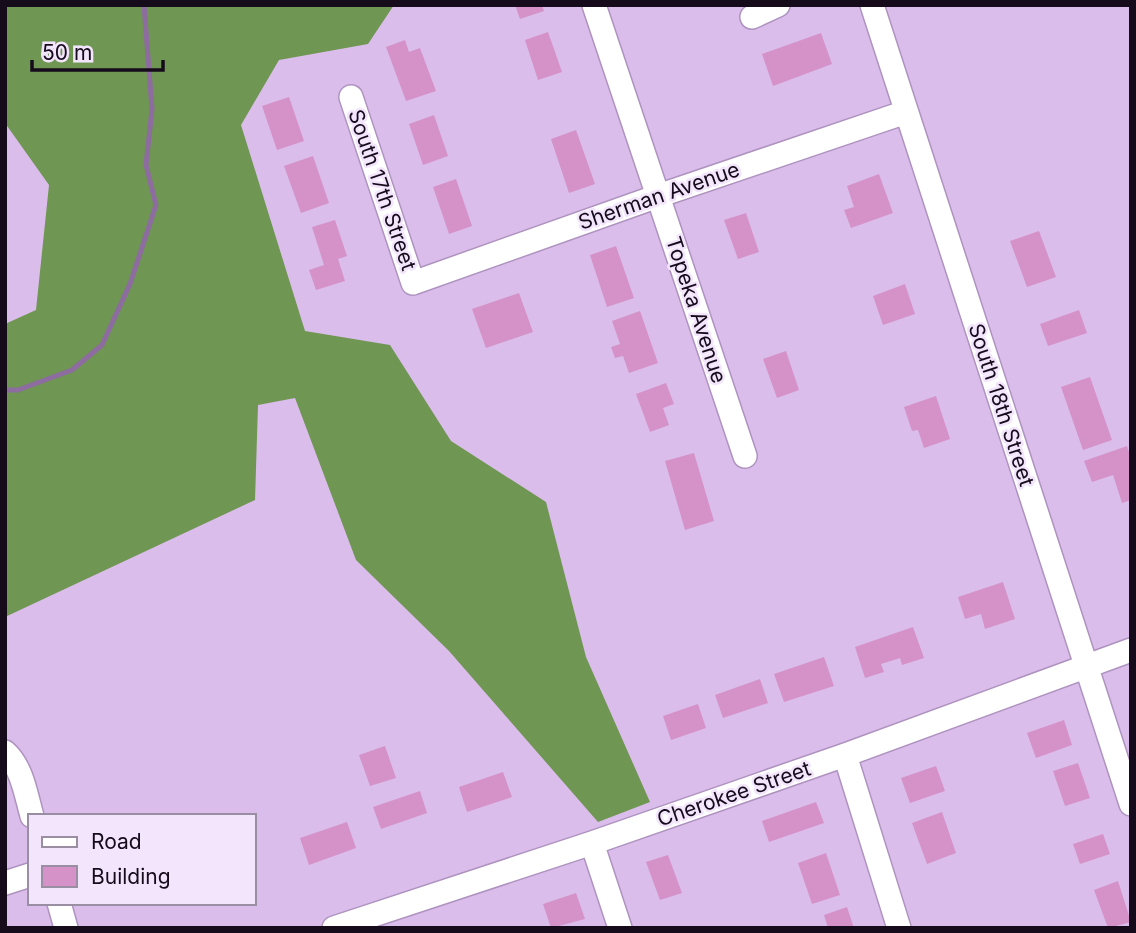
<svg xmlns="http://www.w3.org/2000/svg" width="1136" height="933" font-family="Inter,sans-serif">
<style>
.forest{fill:#6f9652}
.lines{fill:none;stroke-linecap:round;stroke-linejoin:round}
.stream{stroke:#8d6c9f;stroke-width:5}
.building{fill:#d492c8}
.minor-casing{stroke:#af93bf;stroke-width:26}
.minor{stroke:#fff;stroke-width:23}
.labels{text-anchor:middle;stroke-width:5;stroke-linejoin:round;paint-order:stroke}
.street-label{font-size:21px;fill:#150b1b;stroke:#f3e5fc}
</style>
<rect width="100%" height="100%" fill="#dbbdec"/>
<path class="forest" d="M 5,5 L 394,5 L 368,44 L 279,60 L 241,125 L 305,331 L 390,345 L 451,441 L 546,502 L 586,657 L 650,802 L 598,822 L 449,651 L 356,560 L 295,398 L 258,405 L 255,500 L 5,617 L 5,324 L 36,310 L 49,185 L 5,123 Z"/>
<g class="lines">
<path class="stream" d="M 5,390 L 18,390 L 72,370 L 102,345 L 130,284 L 156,205 L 146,165 L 152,109 L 144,5"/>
</g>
<path class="building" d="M 515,5 L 542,5 L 544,11 L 520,19 Z
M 548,32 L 562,72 L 538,80 L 525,40 Z
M 821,33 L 832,64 L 773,86 L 762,54 Z
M 405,40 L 409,52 L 420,48 L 436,91 L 406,101 L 386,47 Z
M 289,97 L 304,141 L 277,150 L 262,106 Z
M 434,115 L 448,156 L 423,165 L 409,124 Z
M 576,130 L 595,184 L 569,193 L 551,139 Z
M 313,156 L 329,203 L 301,213 L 284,166 Z
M 879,174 L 893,213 L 851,228 L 844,210 L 854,207 L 847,186 Z
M 456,179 L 472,226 L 449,234 L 433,187 Z
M 746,213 L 759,252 L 738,259 L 724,220 Z
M 335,220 L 347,256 L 338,259 L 345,281 L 316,290 L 309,270 L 324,265 L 312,227 Z
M 1039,231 L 1056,277 L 1027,287 L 1010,241 Z
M 616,246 L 634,298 L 607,307 L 590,255 Z
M 905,284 L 915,314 L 883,325 L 873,296 Z
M 519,293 L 533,332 L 486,348 L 472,309 Z
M 1079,310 L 1087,333 L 1048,346 L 1040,324 Z
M 640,311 L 658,363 L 629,373 L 623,356 L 615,358 L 611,347 L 620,344 L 612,321 Z
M 786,351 L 799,390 L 777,398 L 763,359 Z
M 1090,377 L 1112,440 L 1083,450 L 1061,387 Z
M 666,383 L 674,404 L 663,408 L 669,425 L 650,432 L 636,394 Z
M 936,396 L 950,439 L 924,448 L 918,430 L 912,431 L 904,407 Z
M 1127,446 L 1131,458 L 1131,500 L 1122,503 L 1113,475 L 1092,482 L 1084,461 Z
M 694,453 L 714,521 L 685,530 L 665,461 Z
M 1003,582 L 1015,619 L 985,629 L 981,614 L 965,619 L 958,597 Z
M 913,627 L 924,658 L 902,665 L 900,658 L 881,664 L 884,672 L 865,678 L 855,647 Z
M 824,657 L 834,686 L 784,702 L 774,674 Z
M 760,679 L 768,703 L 723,718 L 715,695 Z
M 698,704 L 706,728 L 671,740 L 663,716 Z
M 1064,720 L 1072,745 L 1036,758 L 1027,733 Z
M 385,746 L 396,778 L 370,786 L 359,755 Z
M 1078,763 L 1090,798 L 1065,806 L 1053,771 Z
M 936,766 L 945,791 L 910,803 L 901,778 Z
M 503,772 L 512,797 L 467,812 L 459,787 Z
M 420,791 L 427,813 L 381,829 L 373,807 Z
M 816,802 L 824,823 L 769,842 L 762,821 Z
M 942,812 L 956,853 L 927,864 L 912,823 Z
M 347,822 L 356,848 L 309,865 L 300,838 Z
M 1103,834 L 1110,854 L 1080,864 L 1073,844 Z
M 826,853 L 840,895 L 812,904 L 798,863 Z
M 668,855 L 682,893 L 660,900 L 646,862 Z
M 1118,881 L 1131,922 L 1108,928 L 1094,890 Z
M 576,893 L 585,919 L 551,928 L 543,904 Z
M 847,907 L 854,928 L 828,928 L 824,915 Z"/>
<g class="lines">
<defs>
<path id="minor" d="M 594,5 L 745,456
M 872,5 L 1131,804
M 752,17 L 778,5
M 351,97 L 413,283 L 658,196 L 906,112
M 5,752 C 22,767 26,795 32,816
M 845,755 L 899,928
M 592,843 L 620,928
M 5,883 L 30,875
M 59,903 L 66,928
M 334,928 L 592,843 L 845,755 L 1131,650"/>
</defs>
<use href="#minor" class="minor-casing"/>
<use href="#minor" class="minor"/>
</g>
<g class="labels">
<g class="street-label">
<text transform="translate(382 190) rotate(71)" y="7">South 17th Street</text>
<text transform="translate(659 196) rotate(-19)" y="7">Sherman Avenue</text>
<text transform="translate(696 310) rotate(72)" y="7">Topeka Avenue</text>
<text transform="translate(1001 405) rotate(72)" y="7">South 18th Street</text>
<text transform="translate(734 794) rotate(-19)" y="7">Cherokee Street</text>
</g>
</g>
<rect width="1136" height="933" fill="none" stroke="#150b1b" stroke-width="14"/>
<rect x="28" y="814" width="228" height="91" fill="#f3e5fc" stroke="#9a8ea2" stroke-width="2"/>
<rect x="42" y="837" width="35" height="10" fill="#ffffff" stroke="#9a8ea2" stroke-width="2"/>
<text x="91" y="849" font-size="21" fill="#150b1b">Road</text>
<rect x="42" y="866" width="35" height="21" fill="#d492c8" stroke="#9a8ea2" stroke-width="2"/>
<text x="91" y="884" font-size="21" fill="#150b1b">Building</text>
<path d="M32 60v10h131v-10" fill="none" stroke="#150b1b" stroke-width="3.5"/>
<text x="42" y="60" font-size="21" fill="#150b1b" stroke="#f3e5fc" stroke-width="5" paint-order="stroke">50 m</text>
</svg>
